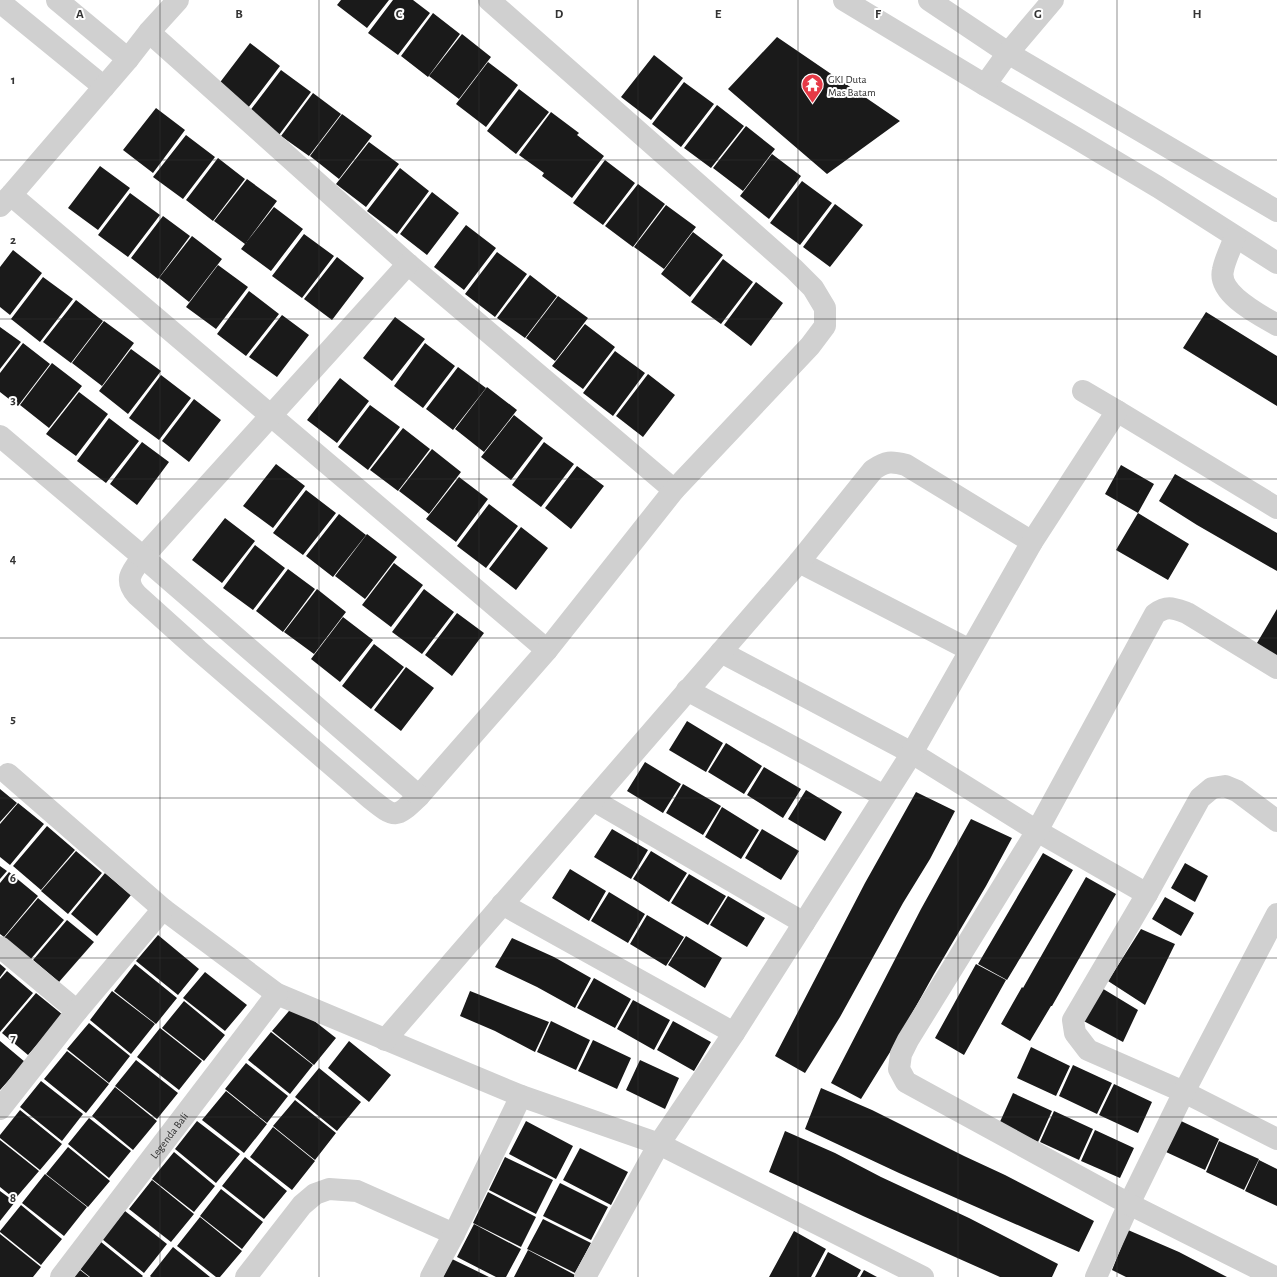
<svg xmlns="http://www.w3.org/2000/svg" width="1277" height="1277" font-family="'Alegreya Sans',sans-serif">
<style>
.building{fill:#1a1a1a}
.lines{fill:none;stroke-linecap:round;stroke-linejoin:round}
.minor{stroke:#d0d0d0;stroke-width:22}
.grid{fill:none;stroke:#333;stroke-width:1;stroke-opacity:0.55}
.labels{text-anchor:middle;stroke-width:4;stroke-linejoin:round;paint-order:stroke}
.poi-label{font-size:11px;fill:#333;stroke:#fff;text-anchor:start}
.street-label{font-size:11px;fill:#333;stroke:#fff}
.grid-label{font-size:13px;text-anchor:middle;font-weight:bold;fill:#333;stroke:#fff;stroke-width:4;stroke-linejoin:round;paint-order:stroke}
</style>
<rect width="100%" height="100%" fill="#fff"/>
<path class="building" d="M 341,0 L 389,0 L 367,28 L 337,5 Z
M 393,0 L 413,0 L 430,13 L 398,55 L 368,33 Z
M 433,13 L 460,34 L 428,77 L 401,56 Z
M 462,34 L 491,57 L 459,99 L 429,76 Z
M 777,37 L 900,121 L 827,174 L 728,89 Z
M 250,43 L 280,66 L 248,108 L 218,85 Z
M 654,55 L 683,78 L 651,120 L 621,97 Z
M 488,62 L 518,85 L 486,127 L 456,104 Z
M 281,70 L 311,92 L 279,135 L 249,112 Z
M 684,82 L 714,104 L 681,147 L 652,124 Z
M 519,89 L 549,112 L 516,154 L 487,131 Z
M 313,93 L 341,114 L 309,156 L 281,136 Z
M 717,105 L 744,126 L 711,168 L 684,148 Z
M 156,108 L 185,130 L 153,173 L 123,150 Z
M 551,112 L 579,133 L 577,135 L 604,156 L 572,198 L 542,176 L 544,173 L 519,155 Z
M 342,114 L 372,136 L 339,179 L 310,156 Z
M 746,126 L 775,149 L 743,191 L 713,168 Z
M 186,135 L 215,157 L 183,199 L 153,177 Z
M 369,142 L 399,164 L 366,207 L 336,184 Z
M 772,154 L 801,176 L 769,219 L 740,196 Z
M 218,158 L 245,179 L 213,221 L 186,200 Z
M 605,160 L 635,183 L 603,225 L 573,203 Z
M 100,166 L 130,188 L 98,230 L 68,208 Z
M 400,168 L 429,191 L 397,234 L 367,211 Z
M 247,179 L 277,201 L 245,244 L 214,221 Z
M 802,181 L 832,203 L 800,245 L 770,223 Z
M 638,184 L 665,204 L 633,247 L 605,226 Z
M 432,192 L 459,213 L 427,255 L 400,234 Z
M 130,193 L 160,215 L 128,257 L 98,235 Z
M 835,204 L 863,225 L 830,267 L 803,247 Z
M 666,205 L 696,227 L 664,269 L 634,247 Z
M 274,207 L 303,229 L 271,271 L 241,249 Z
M 163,216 L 190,236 L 158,279 L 131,258 Z
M 466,225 L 496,248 L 464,290 L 434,267 Z
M 693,232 L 723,255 L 690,297 L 661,274 Z
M 304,234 L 334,256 L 302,298 L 272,276 Z
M 192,236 L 222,259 L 189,302 L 159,278 Z
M 13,250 L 42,273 L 10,315 L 0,307 L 0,267 Z
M 497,252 L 527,274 L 495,317 L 465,294 Z
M 337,257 L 364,278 L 332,320 L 304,299 Z
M 723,259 L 753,282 L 721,324 L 691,302 Z
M 218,265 L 248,287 L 216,329 L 186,307 Z
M 530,275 L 557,296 L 525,338 L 497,318 Z
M 43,277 L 73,299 L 40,342 L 11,319 Z
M 756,282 L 783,303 L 751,346 L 724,325 Z
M 249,291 L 279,314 L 246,356 L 217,334 Z
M 558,296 L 588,318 L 555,361 L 526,338 Z
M 76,300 L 103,321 L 71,363 L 43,342 Z
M 1206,312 L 1277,356 L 1277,406 L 1183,348 Z
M 282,315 L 309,335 L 277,377 L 249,357 Z
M 395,317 L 425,339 L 392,381 L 363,358 Z
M 104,321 L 134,343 L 102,386 L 72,363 Z
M 585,324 L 615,347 L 583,389 L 552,366 Z
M 0,327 L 21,342 L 0,369 Z
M 23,343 L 50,364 L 18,406 L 0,392 L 0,373 Z
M 425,343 L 455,366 L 423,408 L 394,386 Z
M 131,349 L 161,371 L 128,414 L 99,391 Z
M 615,351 L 645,373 L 613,416 L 583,393 Z
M 52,363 L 82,386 L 49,428 L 20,405 Z
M 458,367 L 486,388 L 453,430 L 426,409 Z
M 648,374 L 675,395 L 643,437 L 616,416 Z
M 161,375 L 191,398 L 159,440 L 129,418 Z
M 340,378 L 369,401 L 337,443 L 307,420 Z
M 487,387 L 517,410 L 484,452 L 455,429 Z
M 79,392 L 108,414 L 76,456 L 46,434 Z
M 194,399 L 221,420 L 189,462 L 162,441 Z
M 370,405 L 400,427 L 368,470 L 338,447 Z
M 514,415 L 543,438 L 511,480 L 481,457 Z
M 109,418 L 139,441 L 106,483 L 77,461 Z
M 403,428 L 430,449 L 398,491 L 370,470 Z
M 142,442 L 169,462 L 137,505 L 110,484 Z
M 544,442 L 574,464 L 541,507 L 512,485 Z
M 432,449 L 461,472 L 429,514 L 399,491 Z
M 276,464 L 305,486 L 273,528 L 243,506 Z
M 1121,465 L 1154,484 L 1138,513 L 1105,494 Z
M 577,466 L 604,486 L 571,529 L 545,508 Z
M 1175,474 L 1277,533 L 1277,571 L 1197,525 L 1159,501 Z
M 459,477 L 488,499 L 456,542 L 426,519 Z
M 306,490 L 336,513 L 303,555 L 273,533 Z
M 489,504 L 518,526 L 486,568 L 457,546 Z
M 1138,513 L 1189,544 L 1168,580 L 1116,550 Z
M 339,514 L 366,535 L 333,577 L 306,556 Z
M 225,518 L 255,541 L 222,583 L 192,560 Z
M 521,527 L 548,548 L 516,590 L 489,569 Z
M 367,534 L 397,557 L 365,599 L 335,576 Z
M 255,545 L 285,568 L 253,610 L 223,588 Z
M 394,563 L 423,585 L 391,627 L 362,605 Z
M 288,569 L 315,589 L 283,632 L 256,611 Z
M 317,589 L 346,612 L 314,654 L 284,632 Z
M 424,589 L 454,612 L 422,654 L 392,632 Z
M 1277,609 L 1277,661 L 1254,648 Z
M 457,613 L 484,633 L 452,676 L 425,655 Z
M 343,617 L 373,640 L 340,682 L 311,659 Z
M 374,644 L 404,667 L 371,709 L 342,686 Z
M 406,667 L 434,688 L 401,731 L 374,710 Z
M 687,721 L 723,743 L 706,772 L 669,750 Z
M 726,743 L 762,766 L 744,794 L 708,772 Z
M 645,762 L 681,784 L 663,813 L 627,791 Z
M 764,767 L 801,789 L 783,818 L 747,795 Z
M 683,784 L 721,806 L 703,835 L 666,813 Z
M 0,789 L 17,803 L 0,822 Z
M 806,790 L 842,812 L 825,841 L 788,819 Z
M 916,792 L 955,811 L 930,859 L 903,903 L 840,1017 L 805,1073 L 775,1056 L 865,883 Z
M 18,803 L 44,824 L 10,865 L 0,857 L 0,824 Z
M 722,807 L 759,830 L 741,859 L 705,837 Z
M 971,819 L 1012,838 L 986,886 L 934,974 L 895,1044 L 861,1099 L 831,1083 L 921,909 Z
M 47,826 L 75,850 L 41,890 L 13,866 Z
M 612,829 L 648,850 L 631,879 L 594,857 Z
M 762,829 L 799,851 L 781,880 L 745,858 Z
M 76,851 L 102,873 L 68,914 L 41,891 Z
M 651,851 L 687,873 L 669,902 L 633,879 Z
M 1043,853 L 1073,870 L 1007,980 L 978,964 Z
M 1185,863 L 1208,876 L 1195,902 L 1171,888 Z
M 0,866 L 7,871 L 0,879 Z
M 570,869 L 606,891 L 589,921 L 552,898 Z
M 9,872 L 38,896 L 4,937 L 0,934 L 0,883 Z
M 105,873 L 131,895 L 97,936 L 71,914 Z
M 689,874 L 726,896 L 708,925 L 671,903 Z
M 1086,877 L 1116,894 L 1052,1006 L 1051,1006 L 1030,1041 L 1001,1024 L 1022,987 L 1023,988 Z
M 609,892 L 645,914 L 628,943 L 591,921 Z
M 728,896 L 765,918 L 747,947 L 710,925 Z
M 1165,897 L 1194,913 L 1181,936 L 1152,919 Z
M 38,898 L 64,920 L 30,960 L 4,938 Z
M 647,915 L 684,937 L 666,966 L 630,944 Z
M 67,920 L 94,942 L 59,982 L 33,960 Z
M 1141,929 L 1175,944 L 1145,1005 L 1108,981 Z
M 158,935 L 199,969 L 178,995 L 136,961 Z
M 686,936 L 722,958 L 705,988 L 668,965 Z
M 512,938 L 554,957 L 591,978 L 575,1008 L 537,987 L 495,967 Z
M 0,964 L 6,969 L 0,977 Z
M 135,964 L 177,998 L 156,1024 L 114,991 Z
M 976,964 L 1006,980 L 964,1055 L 935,1038 Z
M 7,971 L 33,993 L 0,1032 L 0,979 Z
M 205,972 L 247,1005 L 225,1031 L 183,998 Z
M 594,978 L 631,999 L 615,1028 L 577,1008 Z
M 1100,987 L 1138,1010 L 1123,1042 L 1078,1018 Z
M 112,991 L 155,1024 L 131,1054 L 90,1020 Z
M 470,991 L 549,1022 L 535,1052 L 495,1031 L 460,1016 Z
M 36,993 L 63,1015 L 28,1055 L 2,1033 Z
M 633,1000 L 670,1020 L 654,1050 L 617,1029 Z
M 184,1001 L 225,1035 L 204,1061 L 162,1028 Z
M 294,1005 L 336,1038 L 314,1065 L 272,1031 Z
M 551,1021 L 590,1040 L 576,1070 L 537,1052 Z
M 673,1021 L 711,1042 L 694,1071 L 657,1050 Z
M 89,1023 L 130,1056 L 109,1083 L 67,1049 Z
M 160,1028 L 202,1061 L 179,1090 L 137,1057 Z
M 271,1032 L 313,1065 L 290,1094 L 248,1060 Z
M 593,1040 L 631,1058 L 617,1089 L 578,1071 Z
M 0,1041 L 25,1062 L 0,1090 Z
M 349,1041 L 391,1075 L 369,1102 L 328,1068 Z
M 1031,1047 L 1070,1066 L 1056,1096 L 1017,1078 Z
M 67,1051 L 109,1084 L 86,1113 L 44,1079 Z
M 136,1060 L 178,1093 L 157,1119 L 115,1086 Z
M 640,1060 L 679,1078 L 665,1109 L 626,1090 Z
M 246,1063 L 288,1096 L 267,1123 L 225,1089 Z
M 1073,1065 L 1112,1083 L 1097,1114 L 1059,1096 Z
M 319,1068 L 361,1102 L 337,1131 L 295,1097 Z
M 41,1081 L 83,1114 L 62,1141 L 20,1107 Z
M 1114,1084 L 1152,1102 L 1138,1133 L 1099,1115 Z
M 115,1087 L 157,1121 L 133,1150 L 92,1116 Z
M 821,1088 L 872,1110 L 964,1156 L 1005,1175 L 1094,1221 L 1079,1252 L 899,1173 L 805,1129 Z
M 226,1091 L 267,1124 L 244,1153 L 202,1120 Z
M 1013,1093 L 1052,1111 L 1038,1142 L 999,1124 Z
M 295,1100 L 336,1133 L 315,1160 L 273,1126 Z
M 20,1110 L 62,1144 L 40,1170 L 0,1138 L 0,1135 Z
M 1054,1111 L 1093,1129 L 1079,1160 L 1040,1142 Z
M 89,1118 L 131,1151 L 109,1178 L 68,1144 Z
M 197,1121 L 240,1154 L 216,1183 L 175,1149 Z
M 526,1121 L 573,1146 L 556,1179 L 509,1154 Z
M 1181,1121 L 1219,1139 L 1205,1170 L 1166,1152 Z
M 273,1127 L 315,1161 L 292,1190 L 250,1157 Z
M 1095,1130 L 1134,1148 L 1120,1178 L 1081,1161 Z
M 785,1131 L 835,1153 L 881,1177 L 969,1218 L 1058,1264 L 1052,1277 L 1000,1277 L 863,1216 L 769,1172 Z
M 0,1140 L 39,1171 L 15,1199 L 0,1187 Z
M 1219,1141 L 1259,1159 L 1244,1190 L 1206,1172 Z
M 68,1147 L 110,1181 L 88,1207 L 46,1174 Z
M 580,1148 L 628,1172 L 611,1205 L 563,1180 Z
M 174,1152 L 215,1186 L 194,1212 L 152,1179 Z
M 245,1157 L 287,1191 L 264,1219 L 222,1186 Z
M 505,1157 L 553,1180 L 536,1214 L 489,1190 Z
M 1259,1160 L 1277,1169 L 1277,1206 L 1245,1191 Z
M 45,1174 L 87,1207 L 64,1236 L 22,1203 Z
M 152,1180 L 194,1214 L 171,1242 L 129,1209 Z
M 560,1183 L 608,1207 L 591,1240 L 543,1216 Z
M 221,1189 L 263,1222 L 242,1249 L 200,1216 Z
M 0,1191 L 15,1202 L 0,1221 Z
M 488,1192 L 536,1217 L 521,1247 L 473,1223 Z
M 21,1205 L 62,1239 L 41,1265 L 0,1232 L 0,1231 Z
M 125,1211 L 167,1244 L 144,1273 L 102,1239 Z
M 200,1217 L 242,1251 L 220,1277 L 216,1277 L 177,1246 Z
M 543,1219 L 591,1243 L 575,1273 L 527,1249 Z
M 474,1224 L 521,1249 L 506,1277 L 496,1277 L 457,1257 Z
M 1128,1230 L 1179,1252 L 1227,1277 L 1126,1277 L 1112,1270 Z
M 794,1231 L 826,1249 L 811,1277 L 769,1277 Z
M 0,1234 L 41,1267 L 33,1277 L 0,1277 Z
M 101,1242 L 143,1276 L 142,1277 L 90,1277 L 80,1269 Z
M 173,1247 L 210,1277 L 151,1277 L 150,1276 Z
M 528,1250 L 575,1275 L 574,1277 L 514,1277 Z
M 828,1252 L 861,1270 L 857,1277 L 815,1277 Z
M 452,1259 L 489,1277 L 443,1277 Z
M 80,1270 L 89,1277 L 74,1277 Z
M 864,1270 L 877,1277 L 860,1277 Z"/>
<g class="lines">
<g class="minor">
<path d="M 57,0 L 128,59"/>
<path d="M 844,0 L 985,85 L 1076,138 L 1158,187 L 1277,263"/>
<path d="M 929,0 L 1008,53 L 1277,211"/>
<path d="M 0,2 L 104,87"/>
<path d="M 149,32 L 408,264 L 674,490"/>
<path d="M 985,85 L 1008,53 L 1053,0"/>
<path d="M 11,195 L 547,650"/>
<path d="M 0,206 L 11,195 L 128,59 L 149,32 L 178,0"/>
<path d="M 1235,237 C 1231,248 1225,259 1223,270 C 1217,294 1260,315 1277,325"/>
<path d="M 408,264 L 143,557 C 132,571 123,579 137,595 L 198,650 L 371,799 C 396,819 396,818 419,796 L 547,650 L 674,490 L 810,346 L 825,326 L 825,308 L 813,288 L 794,269 L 489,0"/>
<path d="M 1083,391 L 1117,411 L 1277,508"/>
<path d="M 0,436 L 143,557 L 419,796"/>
<path d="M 799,562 L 970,650"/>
<path d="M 721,652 L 912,753 L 1037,831 L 1147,894"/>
<path d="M 687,690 L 884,796"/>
<path d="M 8,774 L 163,909 L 277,994 L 521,1096 L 659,1144 L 923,1277"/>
<path d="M 593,800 L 804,923"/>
<path d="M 1277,821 L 1237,791 L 1225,786 L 1212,788 L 1200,798 L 1147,894 L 1073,1020 L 1075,1033 L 1088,1050 L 1184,1092 L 1277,1139"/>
<path d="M 502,904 L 734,1033"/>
<path d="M 0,947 L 77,1011"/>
<path d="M 385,1040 L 799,562 L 873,470 C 886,461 891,461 906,465 L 1032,542"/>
<path d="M 0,1109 L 77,1011 L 163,909"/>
<path id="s1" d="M 61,1277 L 277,994"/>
<path d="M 246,1277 L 302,1205 L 315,1194 L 329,1189 L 357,1191 L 454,1234"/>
<path d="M 431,1277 L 454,1234 L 521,1096"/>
<path d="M 585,1277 L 659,1144 L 734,1033 L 912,753 L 1032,542 L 1117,411"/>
<path d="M 1096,1277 L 1129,1204 L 1184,1092 L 1277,914"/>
<path d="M 1275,1277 L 1129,1204 L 906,1082 L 899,1069 L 901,1054 L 908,1040 L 1037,831 L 1155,614 C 1167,605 1173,608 1187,613 L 1277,668"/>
</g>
</g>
<path class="grid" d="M 160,0 L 160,1277M 319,0 L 319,1277M 479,0 L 479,1277M 638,0 L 638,1277M 798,0 L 798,1277M 958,0 L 958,1277M 1117,0 L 1117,1277M 0,160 L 1277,160M 0,319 L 1277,319M 0,479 L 1277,479M 0,638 L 1277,638M 0,798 L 1277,798M 0,958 L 1277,958M 0,1117 L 1277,1117"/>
<defs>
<symbol id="temple-pin" viewBox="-11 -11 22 30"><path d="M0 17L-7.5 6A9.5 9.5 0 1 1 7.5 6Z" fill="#e63946" stroke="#fff"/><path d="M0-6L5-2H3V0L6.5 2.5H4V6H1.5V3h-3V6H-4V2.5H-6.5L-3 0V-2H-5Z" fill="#fff"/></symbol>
</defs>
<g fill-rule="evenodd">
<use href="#temple-pin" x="800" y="72" width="25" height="34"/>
</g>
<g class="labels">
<g class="poi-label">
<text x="828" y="83">GKI Duta<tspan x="828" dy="13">Mas Batam</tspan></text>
</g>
<g class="street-label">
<text dy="4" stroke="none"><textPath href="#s1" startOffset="178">Legenda Bali</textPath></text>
</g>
</g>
<g class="grid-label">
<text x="80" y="18">A</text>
<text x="239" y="18">B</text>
<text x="399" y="18">C</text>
<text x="559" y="18">D</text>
<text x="718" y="18">E</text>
<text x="878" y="18">F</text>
<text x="1038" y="18">G</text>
<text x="1197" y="18">H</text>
<text x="13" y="84">1</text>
<text x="13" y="244">2</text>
<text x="13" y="404">3</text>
<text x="13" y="563">4</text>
<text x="13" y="723">5</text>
<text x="13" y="882">6</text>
<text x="13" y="1042">7</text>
<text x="13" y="1202">8</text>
</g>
</svg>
